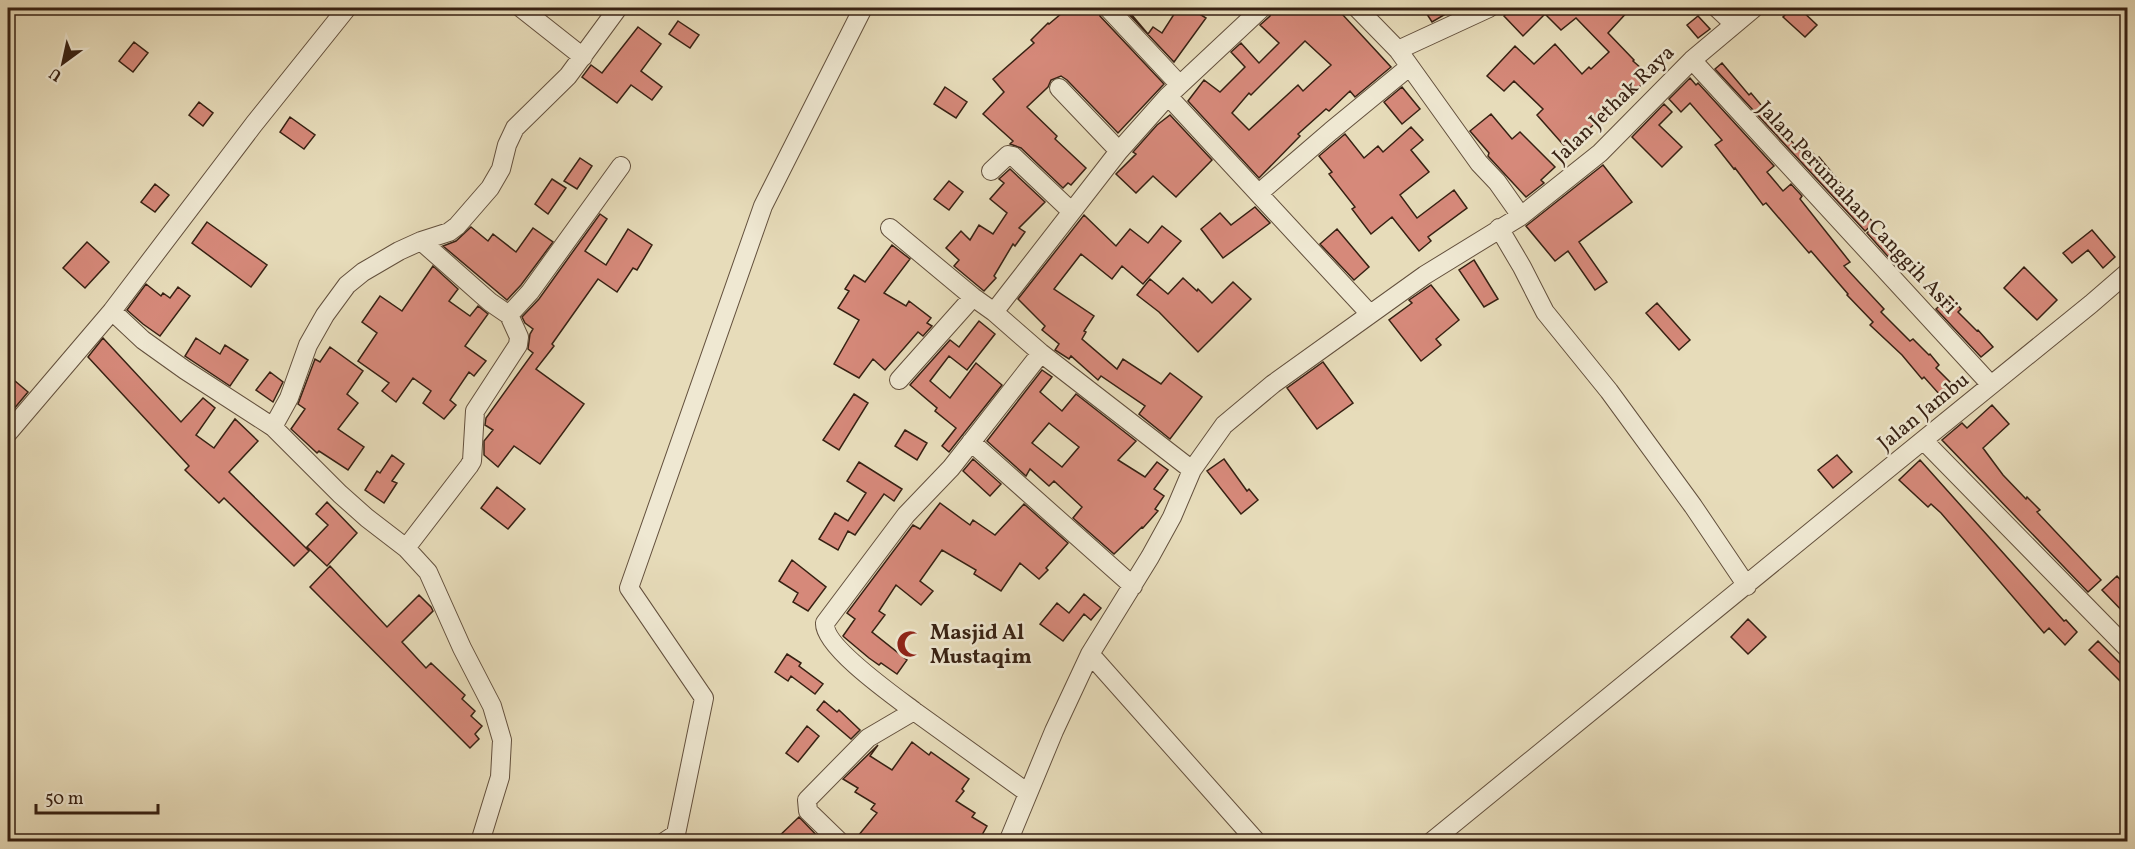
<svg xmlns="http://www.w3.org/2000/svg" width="2135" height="849" font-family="Vollkorn,serif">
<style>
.building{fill:#d6897a;stroke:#372113;stroke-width:1.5;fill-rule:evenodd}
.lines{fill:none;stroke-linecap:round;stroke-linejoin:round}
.street-casing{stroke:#63503d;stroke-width:20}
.street{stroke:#efe8d2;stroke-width:18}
.labels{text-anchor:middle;stroke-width:5;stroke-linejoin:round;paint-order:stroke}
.street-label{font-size:21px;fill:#372113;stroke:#efe8d2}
.poi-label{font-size:21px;font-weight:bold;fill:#372113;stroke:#efe8d2;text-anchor:start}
</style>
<rect width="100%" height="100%" fill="#e7dcba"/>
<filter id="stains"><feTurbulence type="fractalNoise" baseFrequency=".00333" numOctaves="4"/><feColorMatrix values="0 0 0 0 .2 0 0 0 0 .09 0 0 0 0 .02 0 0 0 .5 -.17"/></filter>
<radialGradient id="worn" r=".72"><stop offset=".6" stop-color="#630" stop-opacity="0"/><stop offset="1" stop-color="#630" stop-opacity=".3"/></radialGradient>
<path class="building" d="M 1068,8 L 1097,8 L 1100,16 L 1164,84 L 1118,133 L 1067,80 L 1061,76 L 1051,80 L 1048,87 L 1027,107 L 1057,136 L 1055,139 L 1086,168 L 1071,185 L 1068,183 L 1063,188 L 1021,148 L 1010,144 L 1013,141 L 983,114 L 1004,92 L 993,79 L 1034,43 L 1031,40 L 1048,23 L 1049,24 Z
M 1123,8 L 1126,8 L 1148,34 L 1153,27 L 1162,33 L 1178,8 L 1190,8 L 1206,18 L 1174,62 Z
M 1273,8 L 1346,8 L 1342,14 L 1391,67 L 1355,97 L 1350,91 L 1329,111 L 1326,109 L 1298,134 L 1300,136 L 1259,178 L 1188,101 L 1204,80 L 1220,92 L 1245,67 L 1231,52 L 1241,43 L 1259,63 L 1279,43 L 1260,25 L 1270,16 ZM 1305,41 L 1331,65 L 1303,91 L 1298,85 L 1249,130 L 1232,113 L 1249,93 L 1251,95 Z
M 1423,8 L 1456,8 L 1432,22 Z
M 1513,8 L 1631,8 L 1608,33 L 1634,60 L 1633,61 L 1650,76 L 1606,120 L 1603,116 L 1567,149 L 1537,115 L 1543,109 L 1514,81 L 1504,91 L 1487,76 L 1515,46 L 1534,64 L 1555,44 L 1582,74 L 1589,67 L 1591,69 L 1609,52 L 1576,18 L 1561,30 L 1545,14 L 1523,36 L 1504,16 Z
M 1792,8 L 1799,8 L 1817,25 L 1805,37 L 1783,17 Z
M 1698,16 L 1710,29 L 1698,38 L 1687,25 Z
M 678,21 L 699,35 L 690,48 L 669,34 Z
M 638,27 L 661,44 L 641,71 L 662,87 L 652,100 L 631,85 L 617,103 L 582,77 L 591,65 L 602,73 Z
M 134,42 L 148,53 L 133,72 L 119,61 Z
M 1722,63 L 1749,95 L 1751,93 L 1799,150 L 1806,145 L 1817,158 L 1819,157 L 1851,196 L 1849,197 L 1874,223 L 1865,231 L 1715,69 Z
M 1690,78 L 1696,85 L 1698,83 L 1774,166 L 1767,172 L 1783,191 L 1791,184 L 1802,196 L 1800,199 L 1850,262 L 1844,266 L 1884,309 L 1881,312 L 1910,341 L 1913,339 L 1929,355 L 1930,354 L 1939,365 L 1936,368 L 1952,384 L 1940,395 L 1924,377 L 1922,379 L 1902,355 L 1870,325 L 1873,322 L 1847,295 L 1848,294 L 1811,251 L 1809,253 L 1766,203 L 1763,205 L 1735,168 L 1734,169 L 1715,145 L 1722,140 L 1690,103 L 1681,112 L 1669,99 Z
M 945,87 L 967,102 L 956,118 L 934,104 Z
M 1402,87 L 1420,109 L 1402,124 L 1384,102 Z
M 199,102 L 213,113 L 203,126 L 189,115 Z
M 1664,104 L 1672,112 L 1659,125 L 1682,147 L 1662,167 L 1632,137 Z
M 1491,114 L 1512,139 L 1520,132 L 1555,167 L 1541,180 L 1544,183 L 1526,197 L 1488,156 L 1489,153 L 1470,131 Z
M 1170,115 L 1212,160 L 1176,197 L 1153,176 L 1136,193 L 1116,174 L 1136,154 L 1133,152 L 1157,125 Z
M 290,117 L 315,135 L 304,149 L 280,132 Z
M 1411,127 L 1423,140 L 1411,150 L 1429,172 L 1400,195 L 1417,218 L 1454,190 L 1467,208 L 1428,237 L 1431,241 L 1419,251 L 1392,217 L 1371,234 L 1352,209 L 1355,207 L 1329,174 L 1332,172 L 1319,156 L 1345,134 L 1364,158 L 1378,146 L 1383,152 Z
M 580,158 L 592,166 L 577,189 L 564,181 Z
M 1603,165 L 1632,202 L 1579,242 L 1607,282 L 1595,290 L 1568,251 L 1555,261 L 1526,226 Z
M 1010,169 L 1045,202 L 1019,228 L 1025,232 L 1015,246 L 1013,244 L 994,276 L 996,278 L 984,291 L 954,266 L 959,260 L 946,248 L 961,231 L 970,240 L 979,225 L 993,234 L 1007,213 L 990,199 L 1004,183 L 999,179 Z
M 552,179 L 566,188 L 548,214 L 535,204 Z
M 949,181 L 963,192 L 949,210 L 934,199 Z
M 155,184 L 169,195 L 155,212 L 141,202 Z
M 1255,207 L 1270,223 L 1223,258 L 1201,229 L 1220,213 L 1231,225 Z
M 600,214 L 607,219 L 585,251 L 606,265 L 628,229 L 652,245 L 637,270 L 633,268 L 617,292 L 598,279 L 552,344 L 554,346 L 536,369 L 584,404 L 540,464 L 514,446 L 498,467 L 484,455 L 484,441 L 493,430 L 485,425 L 486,418 L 533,353 L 528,349 L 530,334 L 533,329 L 525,323 L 522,317 L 539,299 Z
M 1084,215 L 1116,246 L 1130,229 L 1148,243 L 1162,226 L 1181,241 L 1143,284 L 1122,266 L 1112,279 L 1081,254 L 1054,289 L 1094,316 L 1084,331 L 1086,332 L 1082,339 L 1117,369 L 1123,359 L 1161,384 L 1170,373 L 1202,397 L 1170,439 L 1139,414 L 1145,406 L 1101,376 L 1098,380 L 1071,356 L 1069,359 L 1055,350 L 1059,344 L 1042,330 L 1045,326 L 1018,299 Z
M 207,222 L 267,265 L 251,287 L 192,243 Z
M 471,227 L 488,241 L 493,234 L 516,252 L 533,228 L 553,242 L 521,285 L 507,300 L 443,246 L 456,241 Z
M 1872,228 L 1897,254 L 1902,250 L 1911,261 L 1900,270 L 1867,233 Z
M 1337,229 L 1369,267 L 1354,280 L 1320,244 Z
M 2092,230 L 2115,257 L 2103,268 L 2088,250 L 2072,263 L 2063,253 Z
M 87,242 L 109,262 L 85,288 L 63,268 Z
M 892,245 L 910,259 L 884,293 L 906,306 L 909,301 L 931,318 L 927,323 L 932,326 L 923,336 L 918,332 L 885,370 L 873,359 L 859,378 L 834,364 L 859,320 L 838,308 L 849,291 L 845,289 L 854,275 L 865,282 Z
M 1474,260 L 1498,299 L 1484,307 L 1459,270 Z
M 433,266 L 458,289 L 449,301 L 470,316 L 478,306 L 488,314 L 465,346 L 486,361 L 474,376 L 469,372 L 450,400 L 456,405 L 444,419 L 423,403 L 431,391 L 413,378 L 396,402 L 382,391 L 389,383 L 358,361 L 377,333 L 362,322 L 380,296 L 402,311 Z
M 2024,267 L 2057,300 L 2037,320 L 2004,288 Z
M 1183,278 L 1197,291 L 1198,289 L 1212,303 L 1233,282 L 1251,299 L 1198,352 L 1159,312 L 1137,295 L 1150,279 L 1168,294 Z
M 146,284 L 161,296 L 163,293 L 170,298 L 178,287 L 190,296 L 160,336 L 143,324 L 127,310 Z
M 1431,285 L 1459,320 L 1436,339 L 1441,345 L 1421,361 L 1389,320 L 1412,303 L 1409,300 Z
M 1950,296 L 1961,309 L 1958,312 L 1977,331 L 1978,330 L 1993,347 L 1981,357 L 1936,309 Z
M 1657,303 L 1690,340 L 1679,350 L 1646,313 Z
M 979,321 L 995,334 L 967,370 L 949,356 L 930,381 L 950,398 L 976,363 L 1002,385 L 949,452 L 942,446 L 956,428 L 935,411 L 937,408 L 910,385 L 950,340 L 959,347 Z
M 103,338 L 181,422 L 203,398 L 215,408 L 196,435 L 214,448 L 235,419 L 258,441 L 229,472 L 309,551 L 294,566 L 224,498 L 219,503 L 185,470 L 189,466 L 88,357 Z
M 196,338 L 220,354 L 225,345 L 248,360 L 230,386 L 185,356 Z
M 330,347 L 363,371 L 347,394 L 358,403 L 338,429 L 364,447 L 348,470 L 319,451 L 317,453 L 291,429 L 305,409 L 298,404 L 315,359 L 320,362 Z
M 1323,362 L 1353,403 L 1317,429 L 1287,388 Z
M 1042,370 L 1052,377 L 1040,392 L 1062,411 L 1076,394 L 1136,441 L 1118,460 L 1145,477 L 1157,462 L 1168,470 L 1154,489 L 1164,496 L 1155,509 L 1158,511 L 1143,528 L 1142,527 L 1114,554 L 1073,518 L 1082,507 L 1054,481 L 1049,486 L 1030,469 L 1026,476 L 987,441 ZM 1049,423 L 1079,447 L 1062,467 L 1032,443 Z
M 270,372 L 283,382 L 273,402 L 256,390 Z
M 8,375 L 28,392 L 8,416 Z
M 854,394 L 868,403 L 839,450 L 823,440 Z
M 1992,405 L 2009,424 L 1983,448 L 2003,475 L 2026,499 L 2027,497 L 2040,510 L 2037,512 L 2101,580 L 2088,592 L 1942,440 L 1962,423 L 1967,428 Z
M 905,430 L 927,443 L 917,460 L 895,446 Z
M 392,455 L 404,464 L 392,481 L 397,483 L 384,503 L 365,490 L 377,471 L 380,473 Z
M 1837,455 L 1852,472 L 1833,488 L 1818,470 Z
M 973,459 L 1001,484 L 990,496 L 963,471 Z
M 1224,459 L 1247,491 L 1249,489 L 1258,500 L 1241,514 L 1207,471 Z
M 1920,460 L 2064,621 L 2066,620 L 2077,632 L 2065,645 L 2049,628 L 2044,633 L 1941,513 L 1931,504 L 1928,507 L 1899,480 Z
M 859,462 L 902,489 L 894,501 L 884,494 L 855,535 L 848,531 L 838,550 L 819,539 L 835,513 L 848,521 L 866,493 L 847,481 Z
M 497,487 L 525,509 L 508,529 L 481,508 Z
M 327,502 L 357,533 L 327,566 L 307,547 L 328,525 L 316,514 Z
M 940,503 L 970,525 L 973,520 L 995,535 L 1024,504 L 1068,543 L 1046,568 L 1048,570 L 1039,579 L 1020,563 L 1001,591 L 974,574 L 976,570 L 942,550 L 920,581 L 933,591 L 921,605 L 896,585 L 879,611 L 885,615 L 872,632 L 907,660 L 897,674 L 881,663 L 879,665 L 869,658 L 844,637 L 843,636 L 855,619 L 847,613 L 913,525 L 920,529 Z
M 792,560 L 826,587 L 808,611 L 793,602 L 798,593 L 779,581 Z
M 330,566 L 387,627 L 419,595 L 431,607 L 433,611 L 402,642 L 426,668 L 431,663 L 465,695 L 462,699 L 475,711 L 471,716 L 482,726 L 475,734 L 479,739 L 470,748 L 310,587 Z
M 2117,576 L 2127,587 L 2127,616 L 2102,590 Z
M 1084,594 L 1101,608 L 1091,620 L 1084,614 L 1063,641 L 1040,624 L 1057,603 L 1069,613 Z
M 1748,619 L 1766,637 L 1748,654 L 1731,637 Z
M 2098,641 L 2127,670 L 2127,688 L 2089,650 Z
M 787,654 L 801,663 L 799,666 L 823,684 L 815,694 L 791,676 L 788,681 L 775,672 Z
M 824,701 L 837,712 L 839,710 L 860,730 L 851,739 L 817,710 Z
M 807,726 L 819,736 L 798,762 L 786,753 Z
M 912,742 L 929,755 L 931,752 L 969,779 L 962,789 L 964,791 L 956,801 L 975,813 L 972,817 L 987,826 L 978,842 L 949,842 L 942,836 L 938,842 L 853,842 L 877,813 L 871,809 L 875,804 L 855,792 L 858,788 L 843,779 L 878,745 L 870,756 L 892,770 Z
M 799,817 L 823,842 L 773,842 Z"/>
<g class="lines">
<defs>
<path id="street" d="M 521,8 L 583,57
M 1108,8 L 1179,84
M 1357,8 L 1398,50 L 1479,163 L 1497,182 L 1521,216
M 1717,8 L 1734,24
M 1398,50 L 1489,8
M 1692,60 L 1991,385
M 1059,88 L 1119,151
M 1168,96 L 1370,314
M 991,171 L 1008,155 L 1013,156 L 1071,211
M 1259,193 L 1331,131 L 1409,67
M 890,228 L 973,297 L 994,312
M 1499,228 L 1522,267 L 1545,312 L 1609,391 L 1693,506 L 1747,586
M 421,241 L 490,302 L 509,315 L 530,292 L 621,166
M 112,311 L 143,340 L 185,370 L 273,427 L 340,494 L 367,518 L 406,548 L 428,572 L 462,648 L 492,706 L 502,740 L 500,777 L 480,842
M 899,380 L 973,297
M 273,427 L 289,398 L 308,345 L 325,315 L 347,285 L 363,272 L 399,251 L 421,241 L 449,232 L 457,226 L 490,188 L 501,169 L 507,145 L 515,128 L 568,76 L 618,8
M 8,433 L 112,311 L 254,124 L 347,8
M 1924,441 L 2128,649
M 971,442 L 1133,586
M 1192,470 L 1041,353 L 994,312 L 1119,151 L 1168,96 L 1262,8
M 406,548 L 469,466 L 472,461 L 475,411 L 518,345 L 519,337 L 509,315
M 1090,654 L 1257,842
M 914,711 C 894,696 823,646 825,623 L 906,515 L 951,468 L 1041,353
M 664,842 L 676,834 L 704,698 L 629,588 L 763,206 L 863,8
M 840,842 L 808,811 L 807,800 L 868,738 L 914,711 L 1028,793
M 1008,842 L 1054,731 L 1090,654 L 1150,557 L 1172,517 L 1192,470 L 1224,425 L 1273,384 L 1425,275 L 1521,216 L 1600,153 L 1692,60 L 1754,8
M 1431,842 C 1652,663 1870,482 2091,304 L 2128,272"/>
</defs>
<use href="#street" class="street-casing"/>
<use href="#street" class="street"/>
</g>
<defs>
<symbol id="mosque-bare" viewBox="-9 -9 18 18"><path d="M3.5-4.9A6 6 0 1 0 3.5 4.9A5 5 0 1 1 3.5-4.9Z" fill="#8f2418" stroke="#efe8d2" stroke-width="2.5" paint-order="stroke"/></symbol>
</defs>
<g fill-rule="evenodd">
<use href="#mosque-bare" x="891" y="625" width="38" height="38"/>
</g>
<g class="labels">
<g class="street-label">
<text transform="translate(1613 104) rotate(-44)" y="7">Jalan Jethak Raya</text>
<text transform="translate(1858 207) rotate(47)" y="7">Jalan Perumahan Canggih Asri</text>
<text transform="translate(1923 411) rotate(-39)" y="7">Jalan Jambu</text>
</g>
<g class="poi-label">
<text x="930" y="639">Masjid Al<tspan x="930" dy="24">Mustaqim</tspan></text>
</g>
</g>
<rect width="2135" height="849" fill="none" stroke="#e7dcba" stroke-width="30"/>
<rect x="9" y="9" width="2117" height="831" fill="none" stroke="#372113" stroke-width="3"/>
<rect x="15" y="15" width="2105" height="819" fill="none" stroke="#372113" stroke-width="1.5"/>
<g transform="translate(63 63) rotate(213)" stroke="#efe8d2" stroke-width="4.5" paint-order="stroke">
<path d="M0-4.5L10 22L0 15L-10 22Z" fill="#372113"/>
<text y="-9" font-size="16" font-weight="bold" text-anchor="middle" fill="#372113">U</text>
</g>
<path d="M36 804v9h122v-9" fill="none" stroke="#372113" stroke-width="3"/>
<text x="45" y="804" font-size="18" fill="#372113" stroke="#efe8d2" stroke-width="4.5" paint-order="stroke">50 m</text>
<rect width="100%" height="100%" filter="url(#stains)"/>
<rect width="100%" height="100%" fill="url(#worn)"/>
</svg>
